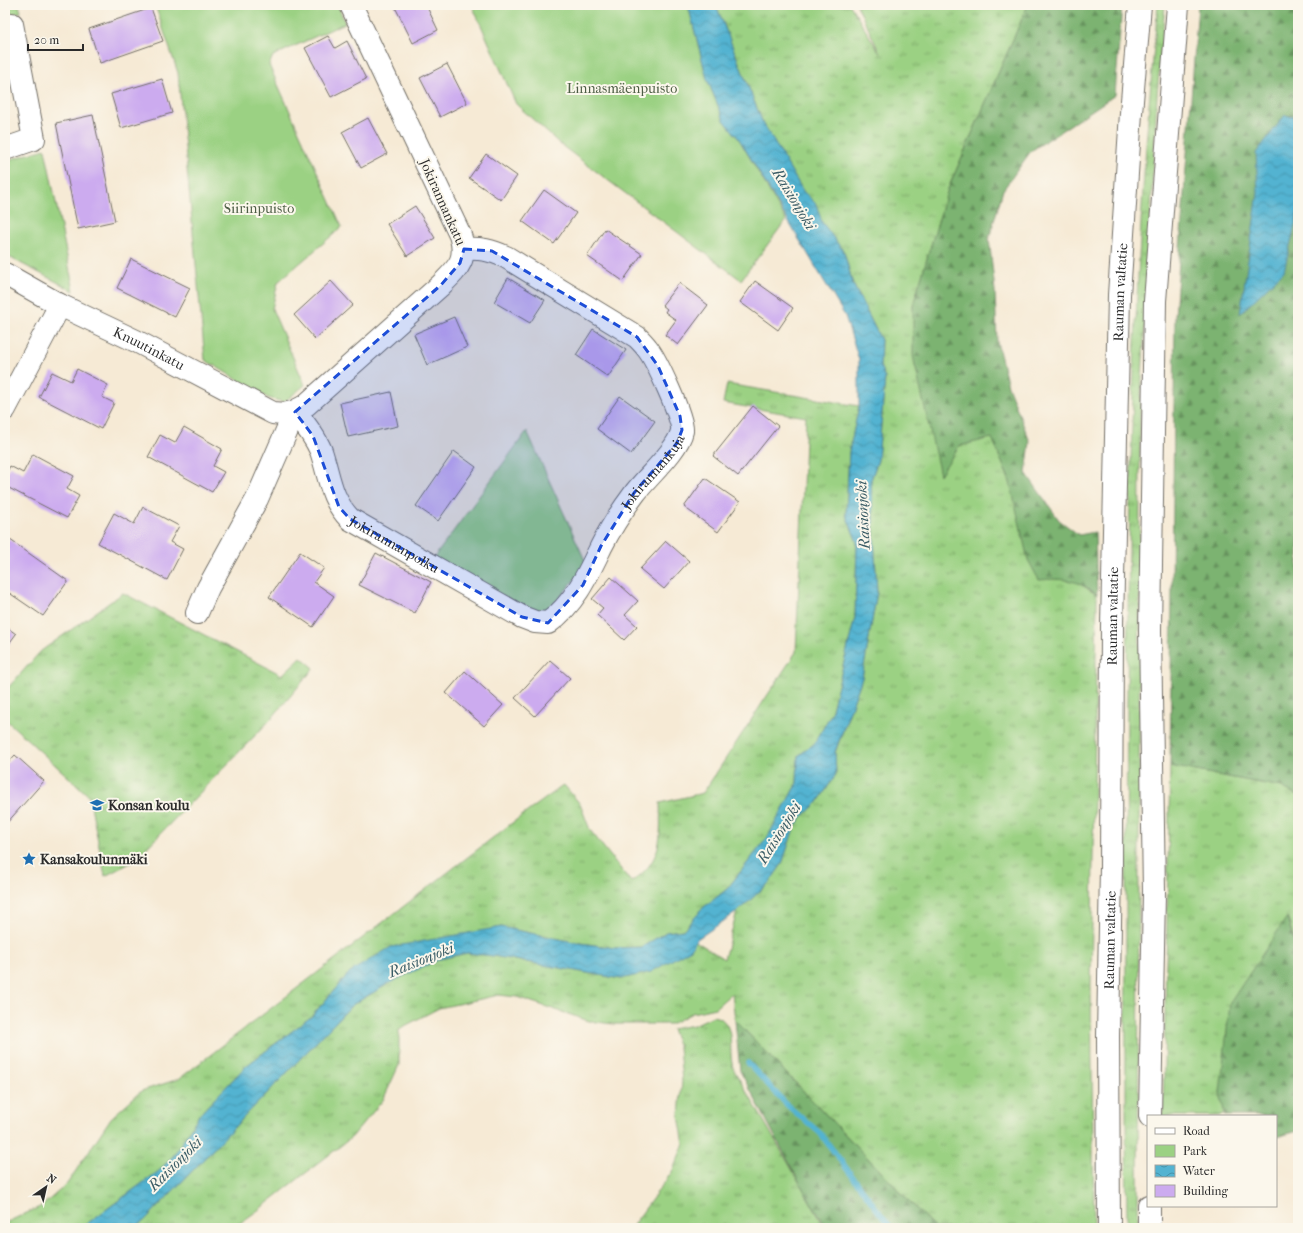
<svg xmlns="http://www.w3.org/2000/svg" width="1303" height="1233" font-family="'IM FELL French Canon',serif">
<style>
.grass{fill:url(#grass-tufts);stroke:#637e57}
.forest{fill:url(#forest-firs);stroke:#546f4e}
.park{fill:#9bd183;stroke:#637e57}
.water{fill:url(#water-waves);stroke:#3f6f7e}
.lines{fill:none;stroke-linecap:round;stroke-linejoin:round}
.stream{stroke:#53b3d1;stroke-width:5.5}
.building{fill:#ccabef}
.minor-casing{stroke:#726e66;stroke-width:24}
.highway-casing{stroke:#726e66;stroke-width:24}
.minor{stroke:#fff;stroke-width:22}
.highway{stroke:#fff;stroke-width:22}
.marked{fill:#1d4ed8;fill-opacity:0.2;stroke:#1d4ed8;stroke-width:3;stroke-dasharray:8 5;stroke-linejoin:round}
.labels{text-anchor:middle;stroke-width:4;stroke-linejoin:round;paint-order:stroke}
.park-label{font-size:14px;fill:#4d5d45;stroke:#fbf7ec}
.street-label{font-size:14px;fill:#2b2b2b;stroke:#fbf7ec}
.poi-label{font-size:14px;font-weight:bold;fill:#2b2b2b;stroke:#fbf7ec;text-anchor:start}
.water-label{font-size:15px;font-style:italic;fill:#395b65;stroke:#fbf7ec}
</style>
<defs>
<pattern id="grass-tufts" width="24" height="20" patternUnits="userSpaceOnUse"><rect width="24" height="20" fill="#9bd183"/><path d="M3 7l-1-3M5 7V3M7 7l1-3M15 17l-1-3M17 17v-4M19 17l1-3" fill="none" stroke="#7faa6b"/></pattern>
<pattern id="forest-firs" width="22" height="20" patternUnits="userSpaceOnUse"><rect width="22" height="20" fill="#7cb371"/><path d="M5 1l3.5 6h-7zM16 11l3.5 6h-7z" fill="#66925d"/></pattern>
<pattern id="water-waves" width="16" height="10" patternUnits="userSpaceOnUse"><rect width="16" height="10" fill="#53b3d1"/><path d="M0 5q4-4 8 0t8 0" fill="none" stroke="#4592aa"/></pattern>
</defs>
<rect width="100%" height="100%" fill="#fbf7ec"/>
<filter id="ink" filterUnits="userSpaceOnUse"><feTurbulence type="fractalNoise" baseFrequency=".025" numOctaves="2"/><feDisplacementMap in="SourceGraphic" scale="8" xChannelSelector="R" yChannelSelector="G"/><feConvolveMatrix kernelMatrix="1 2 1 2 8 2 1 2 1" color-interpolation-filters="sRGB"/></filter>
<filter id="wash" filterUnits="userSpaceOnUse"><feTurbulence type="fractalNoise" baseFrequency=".012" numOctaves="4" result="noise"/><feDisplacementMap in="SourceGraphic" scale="16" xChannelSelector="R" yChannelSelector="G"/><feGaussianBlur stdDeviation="0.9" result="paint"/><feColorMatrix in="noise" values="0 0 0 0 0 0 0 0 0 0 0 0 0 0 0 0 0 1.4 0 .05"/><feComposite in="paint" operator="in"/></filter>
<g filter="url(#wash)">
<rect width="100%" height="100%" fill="#f6ead5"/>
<path class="grass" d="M 716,5 L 850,5 L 881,55 L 857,5 L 1028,5 L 948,189 L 913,305 L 940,474 L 959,446 L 992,437 L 1010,482 L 1060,578 L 1076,581 L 1097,595 L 1091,987 L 1094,1228 L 935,1228 L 735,1020 L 732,993 L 715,1008 L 692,1013 L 671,1024 L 613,1024 L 589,1021 L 517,997 L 499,995 L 439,1008 L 399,1029 L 399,1065 L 383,1100 L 352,1137 L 257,1211 L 233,1228 L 133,1228 L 144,1221 L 352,1005 L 395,980 L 440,959 L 467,953 L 493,956 L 621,979 L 689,937 L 724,959 L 737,912 L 769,883 L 782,864 L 794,828 L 801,818 L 818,802 L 836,774 L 835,753 L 862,678 L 877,592 L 871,480 L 878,460 L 885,378 L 880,366 L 881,340 L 853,284 L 844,252 L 821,222 L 816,204 L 803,191 L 762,121 Z
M 1158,5 L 1165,5 L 1157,96 L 1140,415 L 1138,1228 L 1127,1228 C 1125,1052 1126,875 1127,699 C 1129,467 1135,236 1158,5 Z
M 727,384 L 859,406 L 849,452 L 846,515 L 857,542 L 855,618 L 831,714 L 815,743 L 798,756 L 797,783 L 767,838 L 727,889 L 699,911 L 699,913 L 683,930 L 666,932 L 642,947 L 615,948 L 574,942 L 501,927 L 350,972 L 312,1016 L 246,1066 L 199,1115 L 174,1155 L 159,1171 L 81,1228 L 5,1228 L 5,1223 L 42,1206 L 67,1184 L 111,1118 L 141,1091 L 179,1079 L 512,823 L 564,785 L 580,804 L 590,830 L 631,882 C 663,861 661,837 660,803 L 703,793 L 796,652 L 806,417 L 723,403 Z
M 123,593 L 282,675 L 301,657 L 314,668 L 271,719 L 134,861 L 105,876 L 89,796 L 5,719 L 5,691 L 41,651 Z
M 1170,766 L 1282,787 L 1298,796 L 1298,955 L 1288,918 L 1220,1092 L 1225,1113 L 1219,1116 L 1163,1116 Z
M 713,1016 C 740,1021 725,1055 735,1072 C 766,1124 796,1176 825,1228 L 631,1228 L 672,1172 L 684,1144 L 679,1116 L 682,1081 L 679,1047 L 672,1029 L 694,1025 Z"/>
<path class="forest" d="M 1028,5 L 1122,5 L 1115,95 L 1031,151 L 1003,190 L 989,238 L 995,291 L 997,342 L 1008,386 L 1030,442 L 1026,473 L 1059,520 L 1079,535 L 1095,532 L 1097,595 C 1079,579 1062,578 1039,580 L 1028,560 L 1010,482 L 992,438 L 959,446 L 940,475 L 913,356 L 913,305 L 948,189 Z
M 1198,5 L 1298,5 L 1298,796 L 1282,787 L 1170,766 L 1175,316 Z
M 1287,917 L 1298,955 L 1298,1131 L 1276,1137 L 1276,1116 L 1225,1116 L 1220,1092 L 1230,1003 Z
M 735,1020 L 935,1228 L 827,1228 L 807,1196 L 740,1071 Z"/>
<path class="park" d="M 5,5 L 19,5 L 21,12 L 5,17 Z
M 155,5 L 338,5 L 345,23 L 273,56 L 269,65 L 342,227 L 278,282 L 272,309 L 305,385 L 284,402 L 268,398 L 205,360 L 178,73 Z
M 472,5 L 688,5 L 707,79 L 724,120 L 739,139 L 786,220 L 741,280 L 561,145 L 516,104 Z
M 45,149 L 74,291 L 5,255 L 5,161 Z
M 527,431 L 587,565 L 549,610 L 535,613 L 433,559 Z"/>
<path class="water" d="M 688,5 L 716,5 L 762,121 L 803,191 L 816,204 L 822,222 L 844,252 L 853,284 L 881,340 L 880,366 L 885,378 L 878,460 L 871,480 L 877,592 L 862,678 L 835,752 L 836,774 L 818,802 L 801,818 L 794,828 L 782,864 L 769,883 L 737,912 L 697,939 L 691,949 L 651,972 L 621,979 L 493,956 L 467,953 L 440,959 L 395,980 L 352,1005 L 144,1221 L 133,1228 L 81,1228 L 159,1171 L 174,1155 L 199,1115 L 246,1066 L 312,1016 L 350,972 L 391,947 L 501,927 L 574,942 L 615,948 L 642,947 L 666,932 L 683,930 L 699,913 L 699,911 L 727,889 L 767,838 L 797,783 L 798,756 L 815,743 L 831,714 L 855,618 L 857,542 L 846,515 L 849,452 L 859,406 L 859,360 L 845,316 L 739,139 L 724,120 L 707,79 Z
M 1285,115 L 1298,118 L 1298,213 L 1284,271 L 1240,314 L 1258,193 L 1256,153 Z"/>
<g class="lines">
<path class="stream" d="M 748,1063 L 788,1106 L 820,1133 L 891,1228"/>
</g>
<g id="blocks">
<path class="building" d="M 399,5 L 426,5 L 438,30 L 413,43 L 395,7 Z
M 151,8 L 163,41 L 100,63 L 89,29 Z
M 328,36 L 335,48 L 347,41 L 366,79 L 331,97 L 305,48 Z
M 447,64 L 467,103 L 440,117 L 420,78 Z
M 162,79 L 172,113 L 121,128 L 111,94 Z
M 93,115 L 115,221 L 78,229 L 56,123 Z
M 368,118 L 387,154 L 361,168 L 342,132 Z
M 486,154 L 517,176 L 501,200 L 469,178 Z
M 544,190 L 576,213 L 554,244 L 522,221 Z
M 415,206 L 435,238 L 407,256 L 387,224 Z
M 605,229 L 642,254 L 623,281 L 587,256 Z
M 131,259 L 190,288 L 175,317 L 117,288 Z
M 508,278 L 545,300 L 530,323 L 494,302 Z
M 331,281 L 353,305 L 315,339 L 294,315 Z
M 755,281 L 793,308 L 778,330 L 740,302 Z
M 679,283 L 708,305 L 678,345 L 665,335 L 676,320 L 665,312 L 667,309 L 662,305 Z
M 454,317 L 467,347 L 427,365 L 414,334 Z
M 593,329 L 626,350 L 608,377 L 576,355 Z
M 77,369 L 108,385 L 102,397 L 114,403 L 101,429 L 39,397 L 52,372 L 71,381 Z
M 391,392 L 398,426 L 348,437 L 340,403 Z
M 620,396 L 655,421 L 631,454 L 597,429 Z
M 753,406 L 778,426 L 738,476 L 713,456 Z
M 184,427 L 222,449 L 213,466 L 224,472 L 212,492 L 148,457 L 160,435 L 175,443 Z
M 454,451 L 476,467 L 438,521 L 416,506 Z
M 33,454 L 74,476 L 67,489 L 79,496 L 67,518 L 5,486 L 5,475 L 10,466 L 23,473 Z
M 705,478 L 740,502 L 718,532 L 684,507 Z
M 143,507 L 179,526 L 170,542 L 183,549 L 167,580 L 98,543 L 114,513 L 134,524 Z
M 6,537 L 68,581 L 43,616 L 5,590 Z
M 666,541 L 689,561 L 664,589 L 640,569 Z
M 300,552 L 324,568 L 314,582 L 334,596 L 313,627 L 269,597 Z
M 376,553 L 431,582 L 415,613 L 359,585 Z
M 611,577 L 638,601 L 625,615 L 637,626 L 624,640 L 597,615 L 603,608 L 592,599 Z
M 5,626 L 16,634 L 5,649 Z
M 550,660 L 570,678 L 535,716 L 515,698 Z
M 465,671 L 503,705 L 484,726 L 446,693 Z
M 15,755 L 44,781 L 5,825 L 5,766 Z"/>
</g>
</g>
<g filter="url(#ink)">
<use href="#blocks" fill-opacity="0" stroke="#726e66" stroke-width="1"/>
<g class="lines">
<defs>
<g id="minor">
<path d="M 5,149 L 34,139 L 12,24"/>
<path id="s1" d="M 5,274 L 60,305 L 136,341 L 273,413 C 287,415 295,412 306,405 L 441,285 C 458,268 468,260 460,235 L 351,5"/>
<path d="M 5,409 L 60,305"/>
<path id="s2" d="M 295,412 C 305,424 315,437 321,451 C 330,478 330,498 350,519 L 522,617 L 535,622 L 548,623 C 575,603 587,576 601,547 C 610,529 623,509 635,493 C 647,477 678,450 682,431 C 684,419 656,359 647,348 C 644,344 640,340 637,337 L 506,257 C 491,250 481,248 464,249"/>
<path d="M 197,613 L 208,588 L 257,499 L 295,412"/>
</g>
<g id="highway">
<path d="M 1150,1116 L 1154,892 L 1150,630 L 1155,301 L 1178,5"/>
<path d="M 1149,1206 L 1149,1228"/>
<path id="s3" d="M 1109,1228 L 1108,1037 L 1111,867 L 1112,626 L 1119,295 L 1131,113 L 1140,5"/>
</g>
</defs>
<use href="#minor" class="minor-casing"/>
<use href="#highway" class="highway-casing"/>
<use href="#minor" class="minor"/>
<use href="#highway" class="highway"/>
</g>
</g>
<path class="marked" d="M 464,249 L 492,251 L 637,337 L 658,366 L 680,416 L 682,430 L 677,443 L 634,493 L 601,546 L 583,585 L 548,623 L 522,617 L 350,519 L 339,507 L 313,436 L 295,412 L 441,285 L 460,263 Z"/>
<defs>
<symbol id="school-bare" viewBox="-9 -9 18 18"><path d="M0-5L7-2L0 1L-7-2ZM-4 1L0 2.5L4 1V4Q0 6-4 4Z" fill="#1f6fb2" stroke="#fbf7ec" stroke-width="2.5" paint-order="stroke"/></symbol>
<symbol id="sight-bare" viewBox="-9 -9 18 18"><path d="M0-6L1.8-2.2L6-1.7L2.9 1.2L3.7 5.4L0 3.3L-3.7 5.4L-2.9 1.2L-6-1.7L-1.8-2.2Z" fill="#1f6fb2" stroke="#fbf7ec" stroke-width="2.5" paint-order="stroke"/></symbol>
</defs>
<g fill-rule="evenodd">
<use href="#school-bare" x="87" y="795" width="20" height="20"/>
<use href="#sight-bare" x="19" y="849" width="20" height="20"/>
</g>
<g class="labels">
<g class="park-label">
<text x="622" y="93">Linnasmäenpuisto</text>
<text x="259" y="213">Siirinpuisto</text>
</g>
<g class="street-label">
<text transform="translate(443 202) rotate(66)" y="5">Jokirannankatu</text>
<text dy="5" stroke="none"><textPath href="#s3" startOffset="936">Rauman valtatie</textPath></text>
<text dy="5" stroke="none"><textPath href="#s1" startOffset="162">Knuutinkatu</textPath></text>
<text dy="5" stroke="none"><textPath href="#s2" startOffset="532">Jokirannankuja</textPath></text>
<text dy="5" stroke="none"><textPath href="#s2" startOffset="173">Jokirannanpolku</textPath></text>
<text dy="5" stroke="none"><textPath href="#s3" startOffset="612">Rauman valtatie</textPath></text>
<text dy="5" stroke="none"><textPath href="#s3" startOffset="288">Rauman valtatie</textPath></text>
</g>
<g class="poi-label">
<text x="108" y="810">Konsan koulu</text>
<text x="40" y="864">Kansakoulunmäki</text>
</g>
<g class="water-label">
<text transform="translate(794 199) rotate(59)" y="5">Raisionjoki</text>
<text transform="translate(863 515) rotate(-93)" y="5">Raisionjoki</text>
<text transform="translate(779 833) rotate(-58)" y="5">Raisionjoki</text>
<text transform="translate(421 960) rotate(-22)" y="5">Raisionjoki</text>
<text transform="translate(175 1164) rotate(-45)" y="5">Raisionjoki</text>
</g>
</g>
<rect width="1303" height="1233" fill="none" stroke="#fbf7ec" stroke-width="20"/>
<rect x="1147" y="1115" width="130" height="92" fill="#fbf7ec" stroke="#a8a59f"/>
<rect x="1155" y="1128" width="20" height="6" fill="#ffffff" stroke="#a8a59f"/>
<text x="1183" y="1135" font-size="12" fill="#2b2b2b">Road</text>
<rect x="1155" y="1145" width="20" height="12" fill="#9bd183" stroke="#a8a59f"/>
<text x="1183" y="1155" font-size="12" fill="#2b2b2b">Park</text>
<rect x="1155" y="1165" width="20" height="12" fill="url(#water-waves)" stroke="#a8a59f"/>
<text x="1183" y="1175" font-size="12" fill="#2b2b2b">Water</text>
<rect x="1155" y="1185" width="20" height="12" fill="#ccabef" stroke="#a8a59f"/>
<text x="1183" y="1195" font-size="12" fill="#2b2b2b">Building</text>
<g transform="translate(46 1187) rotate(34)" stroke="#fbf7ec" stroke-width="3" paint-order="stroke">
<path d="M0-3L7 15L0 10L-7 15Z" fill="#2b2b2b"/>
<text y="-6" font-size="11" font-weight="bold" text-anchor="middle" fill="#2b2b2b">N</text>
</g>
<path d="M28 44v6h55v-6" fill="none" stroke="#2b2b2b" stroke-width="2"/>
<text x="34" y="44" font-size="12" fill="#2b2b2b" stroke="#fbf7ec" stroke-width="3" paint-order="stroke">20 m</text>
</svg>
